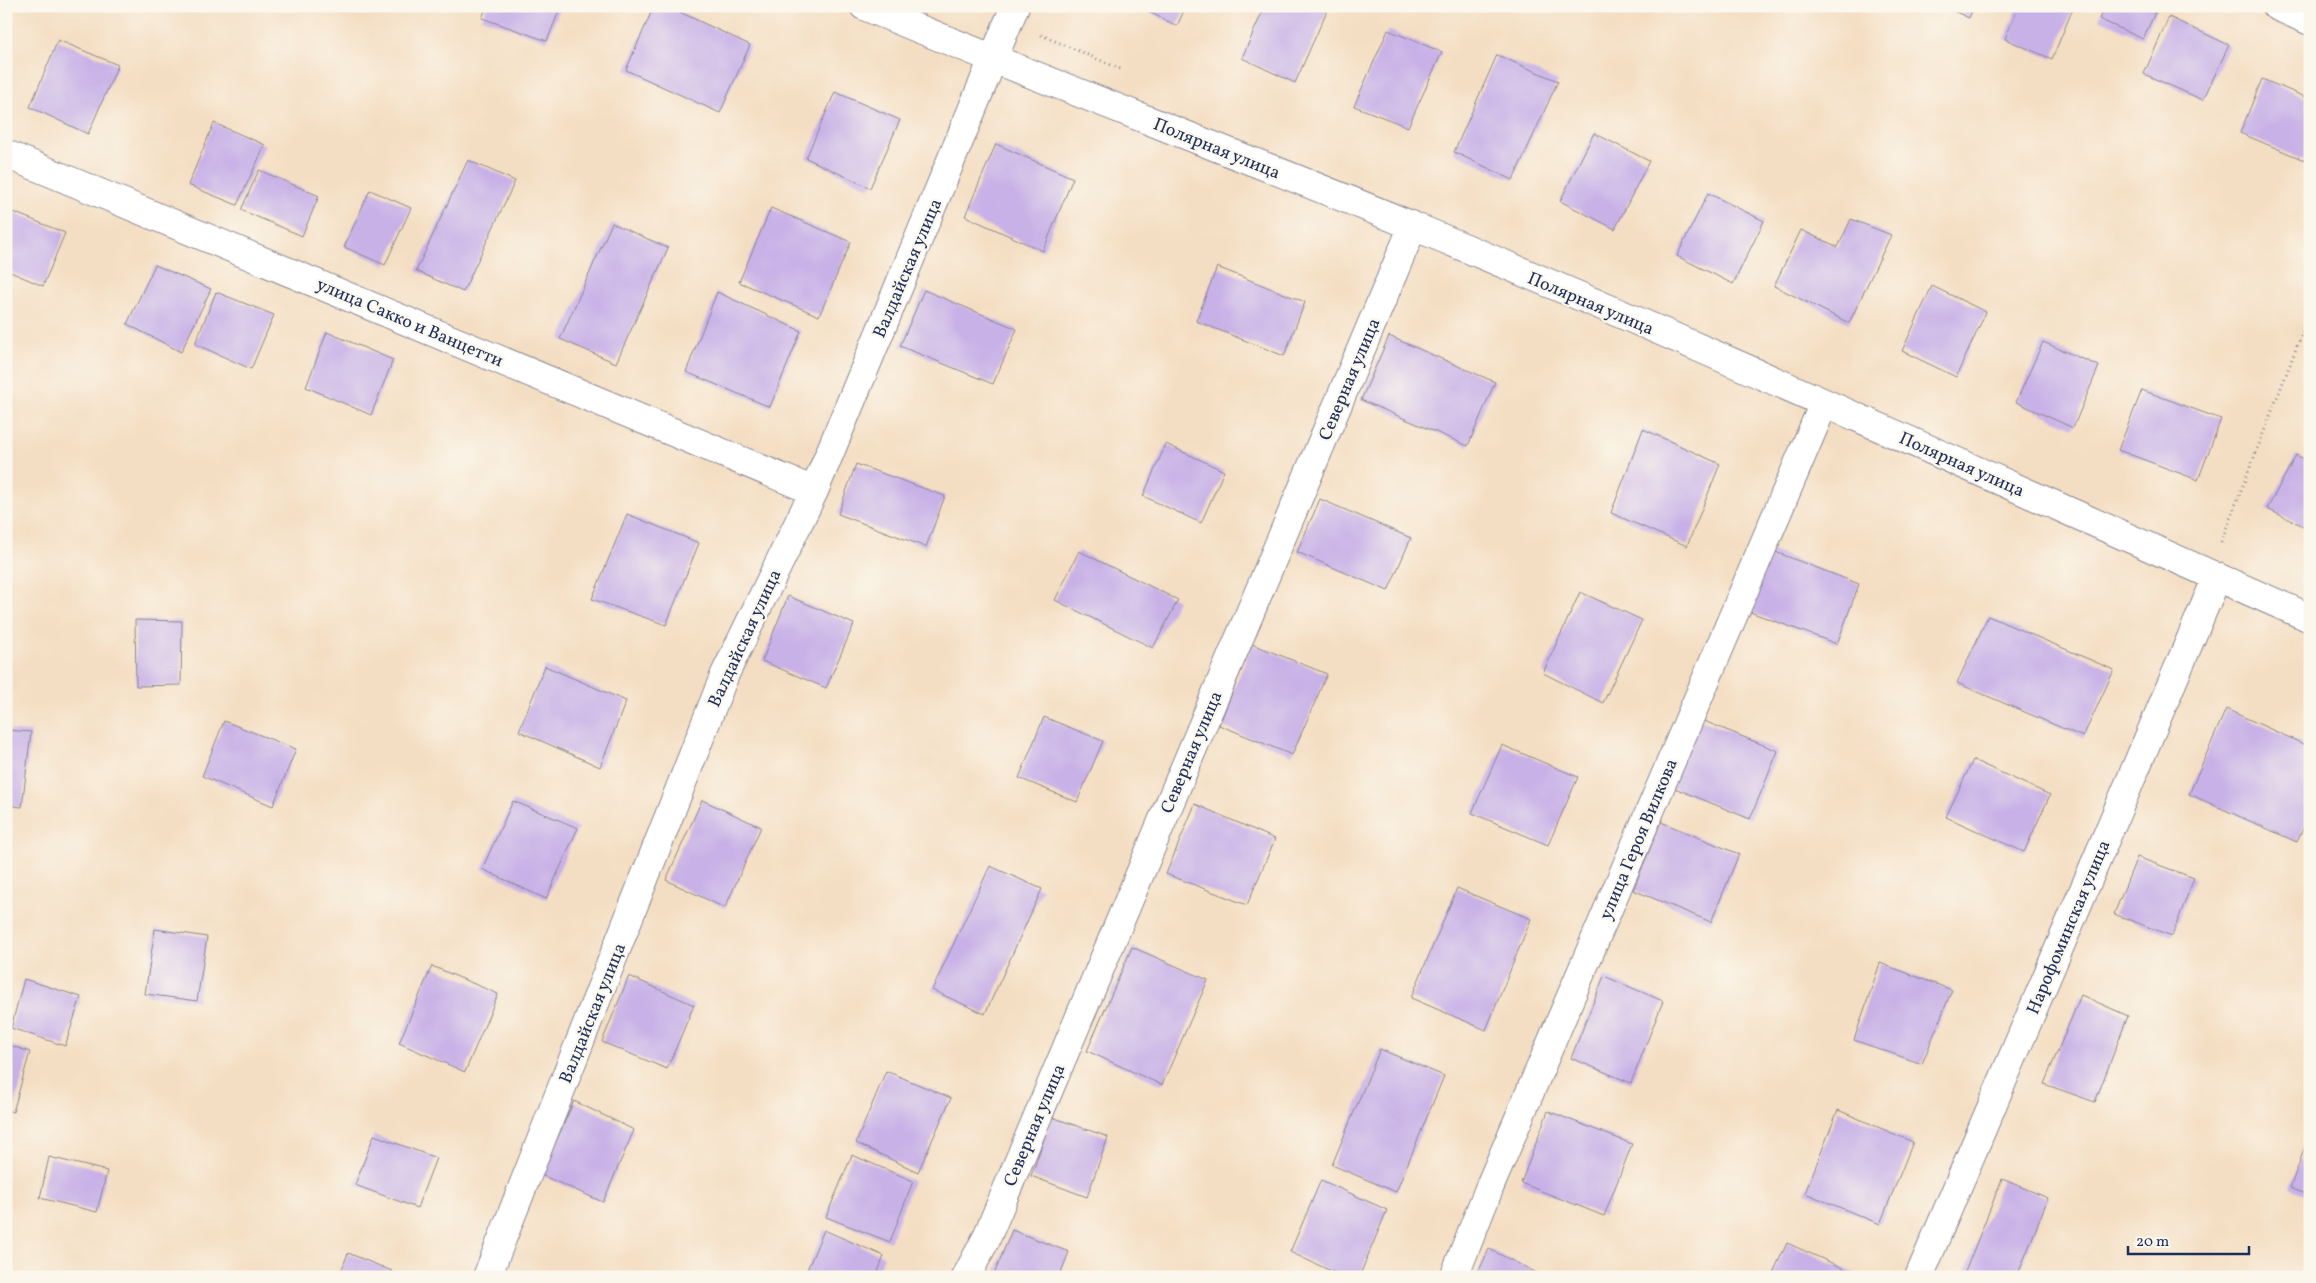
<svg xmlns="http://www.w3.org/2000/svg" width="2316" height="1283" font-family="Vollkorn,serif">
<style>
.building{fill:#c8b1e7}
.lines{fill:none;stroke-linecap:round;stroke-linejoin:round}
.minor-casing{stroke:#888690;stroke-width:30}
.path{stroke:#888690;stroke-width:3;stroke-dasharray:1 4;stroke-linecap:butt}
.minor{stroke:#fff;stroke-width:28}
.labels{text-anchor:middle;stroke-width:4.5;stroke-linejoin:round;paint-order:stroke}
.street-label{font-size:18px;fill:#1b2f5e;stroke:#fbf7ec}
</style>
<rect width="100%" height="100%" fill="#fbf7ec"/>
<filter id="ink" filterUnits="userSpaceOnUse"><feTurbulence type="fractalNoise" baseFrequency=".02" numOctaves="2"/><feDisplacementMap in="SourceGraphic" scale="10" xChannelSelector="R" yChannelSelector="G"/><feConvolveMatrix kernelMatrix="1 2 1 2 8 2 1 2 1" color-interpolation-filters="sRGB"/></filter>
<filter id="wash" filterUnits="userSpaceOnUse"><feTurbulence type="fractalNoise" baseFrequency=".0096" numOctaves="4" result="noise"/><feDisplacementMap in="SourceGraphic" scale="20" xChannelSelector="R" yChannelSelector="G"/><feGaussianBlur stdDeviation="1.12" result="paint"/><feColorMatrix in="noise" values="0 0 0 0 0 0 0 0 0 0 0 0 0 0 0 0 0 1.4 0 .05"/><feComposite in="paint" operator="in"/></filter>
<g filter="url(#wash)">
<rect width="100%" height="100%" fill="#f4dec3"/>
<g id="blocks">
<path class="building" d="M 487,6 L 561,6 L 547,41 L 482,18 Z
M 654,6 L 667,6 L 750,45 L 720,113 L 626,70 Z
M 1137,6 L 1186,6 L 1177,26 Z
M 1265,6 L 1329,6 L 1295,83 L 1242,58 Z
M 1943,6 L 1974,6 L 1969,18 Z
M 2018,6 L 2074,6 L 2052,59 L 2005,39 Z
M 2104,6 L 2158,6 L 2143,39 L 2099,19 Z
M 2169,17 L 2229,45 L 2203,100 L 2144,74 Z
M 1388,30 L 1442,52 L 1408,127 L 1354,106 Z
M 58,40 L 118,65 L 88,134 L 30,107 Z
M 1497,55 L 1558,81 L 1513,180 L 1454,152 Z
M 2262,79 L 2310,99 L 2310,146 L 2304,160 L 2240,133 Z
M 835,92 L 900,120 L 870,188 L 806,158 Z
M 214,123 L 265,145 L 237,205 L 188,185 Z
M 1594,133 L 1649,161 L 1615,229 L 1560,201 Z
M 996,144 L 1073,178 L 1043,251 L 965,216 Z
M 468,160 L 515,181 L 463,292 L 416,271 Z
M 259,170 L 319,196 L 302,236 L 241,210 Z
M 370,190 L 411,208 L 385,265 L 344,247 Z
M 1708,193 L 1764,221 L 1733,284 L 1677,256 Z
M 771,208 L 851,242 L 819,316 L 739,282 Z
M 6,209 L 65,233 L 43,286 L 6,270 Z
M 1851,219 L 1891,235 L 1849,323 L 1774,286 L 1801,230 L 1838,247 Z
M 612,223 L 668,248 L 616,363 L 560,339 Z
M 155,265 L 211,289 L 181,352 L 127,324 Z
M 1217,267 L 1305,302 L 1284,356 L 1196,321 Z
M 1932,286 L 1986,312 L 1956,377 L 1902,351 Z
M 924,290 L 1017,329 L 993,384 L 900,346 Z
M 216,292 L 274,315 L 251,369 L 195,344 Z
M 717,292 L 801,331 L 770,407 L 686,372 Z
M 327,332 L 393,360 L 371,415 L 306,387 Z
M 1389,336 L 1495,382 L 1468,446 L 1361,400 Z
M 2043,342 L 2099,366 L 2073,428 L 2016,402 Z
M 2142,390 L 2221,419 L 2198,480 L 2118,450 Z
M 1643,429 L 1720,464 L 1687,546 L 1611,513 Z
M 1166,444 L 1224,471 L 1201,523 L 1143,496 Z
M 2296,455 L 2310,462 L 2310,529 L 2267,509 Z
M 856,464 L 945,496 L 926,547 L 838,514 Z
M 1320,499 L 1411,538 L 1388,591 L 1297,552 Z
M 627,514 L 699,543 L 666,625 L 592,599 Z
M 1765,548 L 1859,584 L 1837,644 L 1742,609 Z
M 1079,551 L 1178,600 L 1153,648 L 1055,600 Z
M 1580,592 L 1642,620 L 1603,703 L 1543,673 Z
M 788,596 L 854,624 L 826,688 L 762,661 Z
M 1988,616 L 2114,670 L 2083,737 L 1957,683 Z
M 135,620 L 182,621 L 181,685 L 136,686 Z
M 1252,644 L 1327,674 L 1292,755 L 1219,725 Z
M 545,666 L 626,701 L 600,767 L 519,731 Z
M 2226,709 L 2310,747 L 2310,813 L 2297,842 L 2189,794 Z
M 1044,717 L 1103,741 L 1077,802 L 1019,778 Z
M 1699,719 L 1778,751 L 1750,819 L 1672,787 Z
M 224,721 L 296,749 L 273,806 L 202,776 Z
M 6,730 L 31,732 L 22,807 L 6,805 Z
M 1502,745 L 1578,777 L 1548,845 L 1472,813 Z
M 1973,760 L 2050,795 L 2024,852 L 1946,817 Z
M 702,800 L 761,827 L 725,908 L 666,880 Z
M 513,801 L 578,828 L 546,899 L 482,869 Z
M 1195,804 L 1275,839 L 1247,905 L 1166,874 Z
M 1661,822 L 1739,854 L 1711,922 L 1633,890 Z
M 2137,857 L 2194,878 L 2172,936 L 2114,914 Z
M 990,866 L 1042,889 L 985,1014 L 932,990 Z
M 1457,888 L 1531,919 L 1486,1030 L 1411,998 Z
M 155,929 L 207,937 L 197,1001 L 145,994 Z
M 1132,947 L 1208,980 L 1162,1085 L 1087,1051 Z
M 1880,963 L 1952,990 L 1922,1064 L 1854,1040 Z
M 432,966 L 498,994 L 465,1072 L 399,1043 Z
M 629,976 L 694,1005 L 667,1069 L 602,1042 Z
M 1604,976 L 1663,1001 L 1631,1083 L 1571,1058 Z
M 24,979 L 81,997 L 65,1046 L 11,1028 Z
M 2081,995 L 2128,1016 L 2095,1102 L 2044,1084 Z
M 6,1044 L 30,1052 L 13,1112 L 6,1110 Z
M 1380,1049 L 1444,1076 L 1396,1192 L 1332,1165 Z
M 886,1071 L 951,1098 L 918,1172 L 856,1143 Z
M 574,1101 L 634,1130 L 603,1202 L 541,1175 Z
M 1838,1110 L 1913,1142 L 1880,1224 L 1805,1193 Z
M 1548,1111 L 1632,1144 L 1604,1216 L 1521,1183 Z
M 1052,1117 L 1108,1137 L 1087,1197 L 1031,1176 Z
M 2310,1133 L 2310,1196 L 2290,1188 Z
M 374,1135 L 436,1158 L 417,1208 L 355,1185 Z
M 852,1155 L 913,1181 L 890,1242 L 826,1217 Z
M 49,1157 L 107,1171 L 97,1212 L 40,1198 Z
M 2002,1179 L 2048,1198 L 2017,1277 L 1963,1277 Z
M 1321,1180 L 1387,1210 L 1359,1277 L 1344,1277 L 1290,1252 Z
M 824,1230 L 884,1256 L 876,1277 L 804,1277 Z
M 1012,1230 L 1069,1252 L 1059,1277 L 993,1277 Z
M 1787,1243 L 1863,1277 L 1771,1277 Z
M 1489,1249 L 1545,1277 L 1476,1277 Z
M 348,1253 L 392,1271 L 390,1277 L 339,1277 Z"/>
</g>
</g>
<g filter="url(#ink)">
<use href="#blocks" fill-opacity="0" stroke="#888690" stroke-width="1"/>
<g class="lines">
<defs>
<path id="minor" d="M 864,6 C 1046,82 1231,151 1413,226 C 1715,351 2011,487 2310,618
M 2276,6 L 2310,21
M 6,154 L 814,491
M 487,1277 L 725,674 L 814,491 L 1015,6
M 966,1277 L 986,1239 L 1413,226
M 1454,1277 L 1490,1186 L 1824,403
M 1919,1277 L 2217,577"/>
</defs>
<use href="#minor" class="minor-casing"/>
<path class="path" d="M 1041,35 L 1123,70
M 2221,542 L 2310,313"/>
<use href="#minor" class="minor"/>
</g>
</g>
<g class="labels">
<g class="street-label">
<text transform="translate(1217 148) rotate(22)" y="6">Полярная улица</text>
<text transform="translate(907 268) rotate(-67)" y="6">Валдайская улица</text>
<text transform="translate(1591 303) rotate(23)" y="6">Полярная улица</text>
<text transform="translate(410 322) rotate(23)" y="6">улица Сакко и Ванцетти</text>
<text transform="translate(1349 379) rotate(-67)" y="6">Северная улица</text>
<text transform="translate(1962 464) rotate(24)" y="6">Полярная улица</text>
<text transform="translate(744 638) rotate(-65)" y="6">Валдайская улица</text>
<text transform="translate(1191 752) rotate(-67)" y="6">Северная улица</text>
<text transform="translate(1638 839) rotate(-67)" y="6">улица Героя Вилкова</text>
<text transform="translate(2068 927) rotate(-67)" y="6">Нарофоминская улица</text>
<text transform="translate(592 1013) rotate(-68)" y="6">Валдайская улица</text>
<text transform="translate(1034 1125) rotate(-67)" y="6">Северная улица</text>
</g>
</g>
<rect width="2316" height="1283" fill="none" stroke="#fbf7ec" stroke-width="25"/>
<path d="M2128 1246v8h121v-8" fill="none" stroke="#1b2f5e" stroke-width="2.5"/>
<text x="2136" y="1246" font-size="15" fill="#1b2f5e" stroke="#fbf7ec" stroke-width="4" paint-order="stroke">20 m</text>
</svg>
